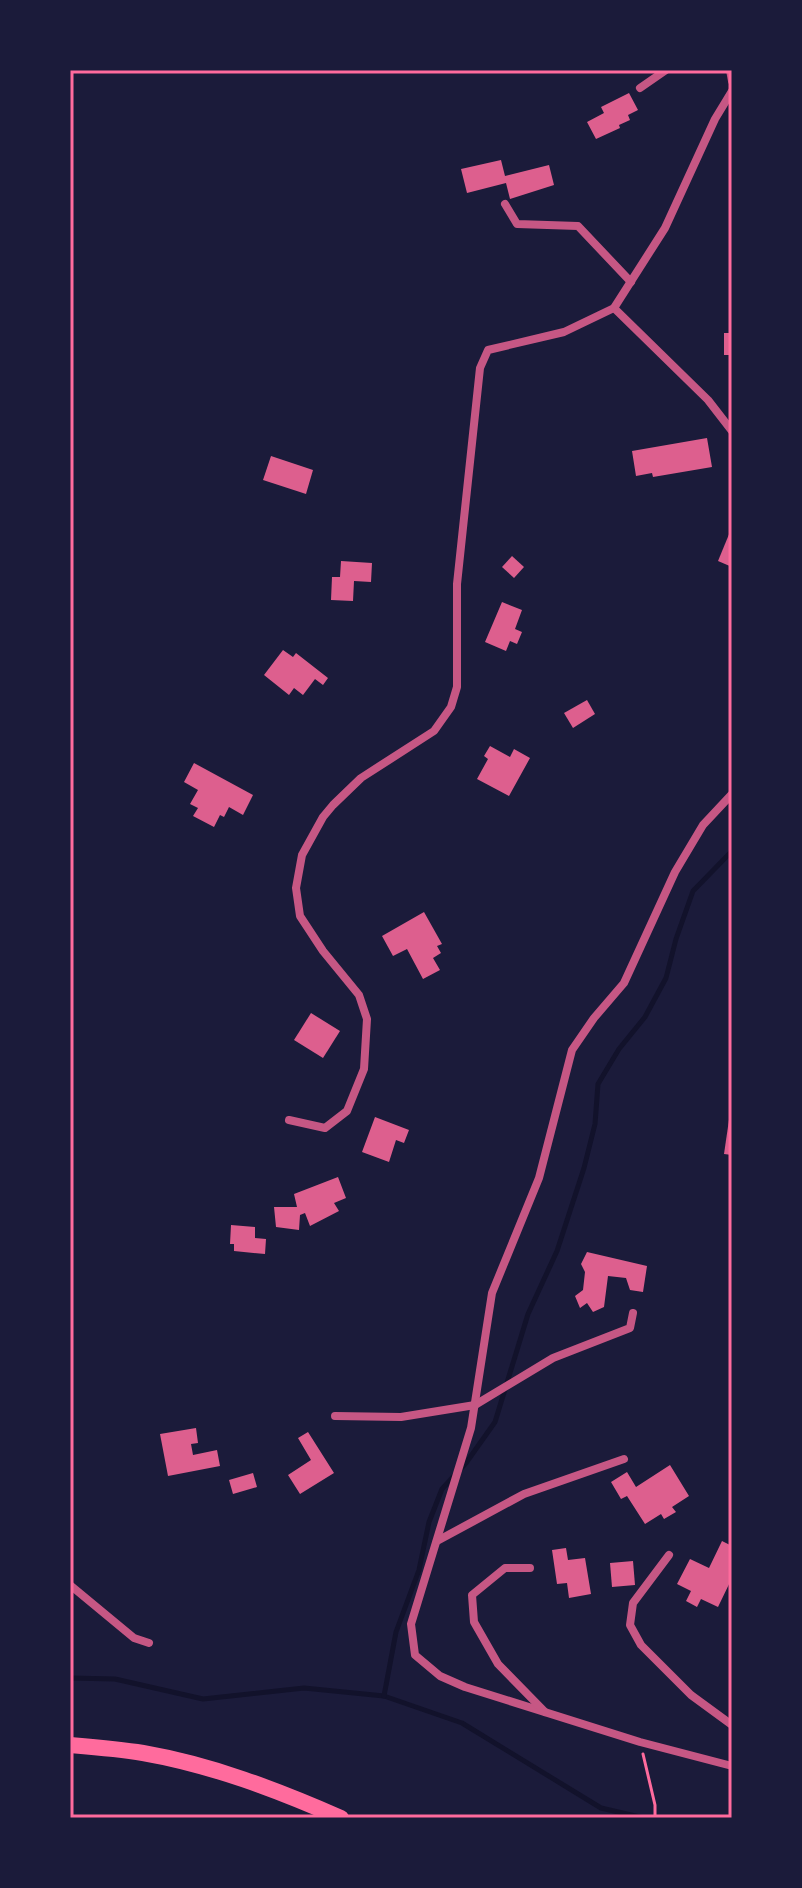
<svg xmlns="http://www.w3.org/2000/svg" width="802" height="1888" font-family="'PT Sans',sans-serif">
	<rect width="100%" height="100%" fill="#1b1b3a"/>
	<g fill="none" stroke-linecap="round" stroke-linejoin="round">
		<g stroke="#12122b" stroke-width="5">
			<path d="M70 1678 115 1679 203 1699 304 1688 384 1696 462 1723 601 1808 644 1818"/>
			<path d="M384 1696 396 1632 419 1570 429 1522 442 1489 466 1463 495 1422 528 1314 557 1251 584 1168 595 1124 598 1084 619 1049 645 1017 666 978 676 939 693 891 732 851"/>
		</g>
	</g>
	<g fill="#dd5f8e">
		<path d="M629 93 638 110 628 115 630 120 619 125 620 128 596 139 587 122 604 113 601 107Z"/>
		<path d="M501 160 505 176 549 165 554 185 510 199 506 183 467 193 461 169Z"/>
		<rect x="724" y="333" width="8" height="22"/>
		<path d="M707 438 712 467 653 477 652 473 636 476 632 451Z"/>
		<path d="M271 456 313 470 306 494 263 480Z"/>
		<path d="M732 527V567L718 561Z"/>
		<path d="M512 556 524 567 514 578 502 567Z"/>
		<path d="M341 561 372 563 371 582 354 581 353 601 331 600 332 577H340Z"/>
		<path d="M502 602 522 610 515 629 522 632 517 644 510 641 506 651 485 642Z"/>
		<path d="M283 650 293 657 296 653 328 678 323 685 315 679 303 695 294 688 289 695 264 675Z"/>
		<path d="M587 700 595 714 573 728 564 713Z"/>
		<path d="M490 746 510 757 514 749 530 758 509 796 477 779 488 759 484 756Z"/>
		<path d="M194 763 253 795 243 815 229 807 224 817 220 815 214 827 193 816 198 808 190 804 198 790 184 782Z"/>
		<path d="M424 912 442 944 437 946 441 953 433 958 440 970 423 979 407 949 393 956 382 936Z"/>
		<path d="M311 1013 340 1031 323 1058 294 1040Z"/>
		<path d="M730 1113H732V1155L724 1154Z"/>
		<path d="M375 1117 409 1130 404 1143 396 1140 389 1162 362 1152Z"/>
		<path d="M338 1177 346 1198 334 1203 339 1211 310 1226 305 1213 300 1215 299 1230 276 1227 274 1207H297L294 1194Z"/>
		<path d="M231 1225 255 1227V1238L266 1239 265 1254 234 1251V1244H230Z"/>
		<path d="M587 1252 647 1266 643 1292 630 1290 626 1278 608 1276 604 1307 593 1312 587 1303 580 1308 575 1296 583 1290 585 1272 581 1264Z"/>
		<path d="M196 1428 198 1443 191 1444 193 1455 217 1450 220 1466 168 1476 160 1434Z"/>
		<path d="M308 1432 334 1473 300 1494 288 1475 311 1460 298 1438Z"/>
		<path d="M670 1465 689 1496 672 1507 676 1512 664 1519 661 1514 645 1524 627 1496 621 1499 611 1482 627 1472 636 1487Z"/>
		<path d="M253 1473 257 1487 233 1494 229 1480Z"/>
		<path d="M722 1541 732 1546V1578L718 1607 701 1599 697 1607 686 1601 691 1591 677 1584 690 1559 709 1568Z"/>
		<path d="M566 1548 568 1560 585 1558 591 1594 569 1598 567 1583 557 1584 552 1550Z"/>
		<path d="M633 1561 635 1585 612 1587 610 1563Z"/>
	</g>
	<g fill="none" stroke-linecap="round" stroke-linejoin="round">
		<path stroke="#ff6b9d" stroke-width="3" d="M643 1754 655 1805V1818"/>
		<g stroke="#c65784" stroke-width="8">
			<path d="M730 70 732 81"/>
			<path d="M640 88 666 70"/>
			<path d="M505 204 517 224 578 226 631 282"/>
			<path d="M614 308 708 400 732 431"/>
			<path d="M732 794 703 825 675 872 624 983 594 1018 572 1050 539 1178 492 1293 471 1428 411 1624 415 1655 440 1676 465 1687 640 1742 732 1766"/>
			<path d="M289 1120 325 1128 347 1111 364 1069 367 1019 359 995 323 951 300 916 296 888 302 855 323 817 333 805 361 778 434 731 451 707 457 687V584L480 368 488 350 564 332 614 308 665 228 715 119 732 91"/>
			<path d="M335 1416 401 1417 475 1405 553 1358 630 1328 633 1313"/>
			<path d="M437 1541 524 1494 624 1459"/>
			<path d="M669 1555 633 1603 630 1625 641 1645 691 1695 732 1725"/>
			<path d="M530 1568H505L472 1595 474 1622 498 1664 545 1712"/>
			<path d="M70 1585 134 1638 149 1643"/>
		</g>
		<path stroke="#ff6b9d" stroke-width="16" d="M70 1745C94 1747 119 1749 143 1753 212 1765 277 1790 341 1818"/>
	</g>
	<rect width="802" height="1888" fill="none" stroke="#1b1b3a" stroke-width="144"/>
	<rect x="72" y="72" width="658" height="1744" fill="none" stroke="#ff6b9d" stroke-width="3"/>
</svg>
